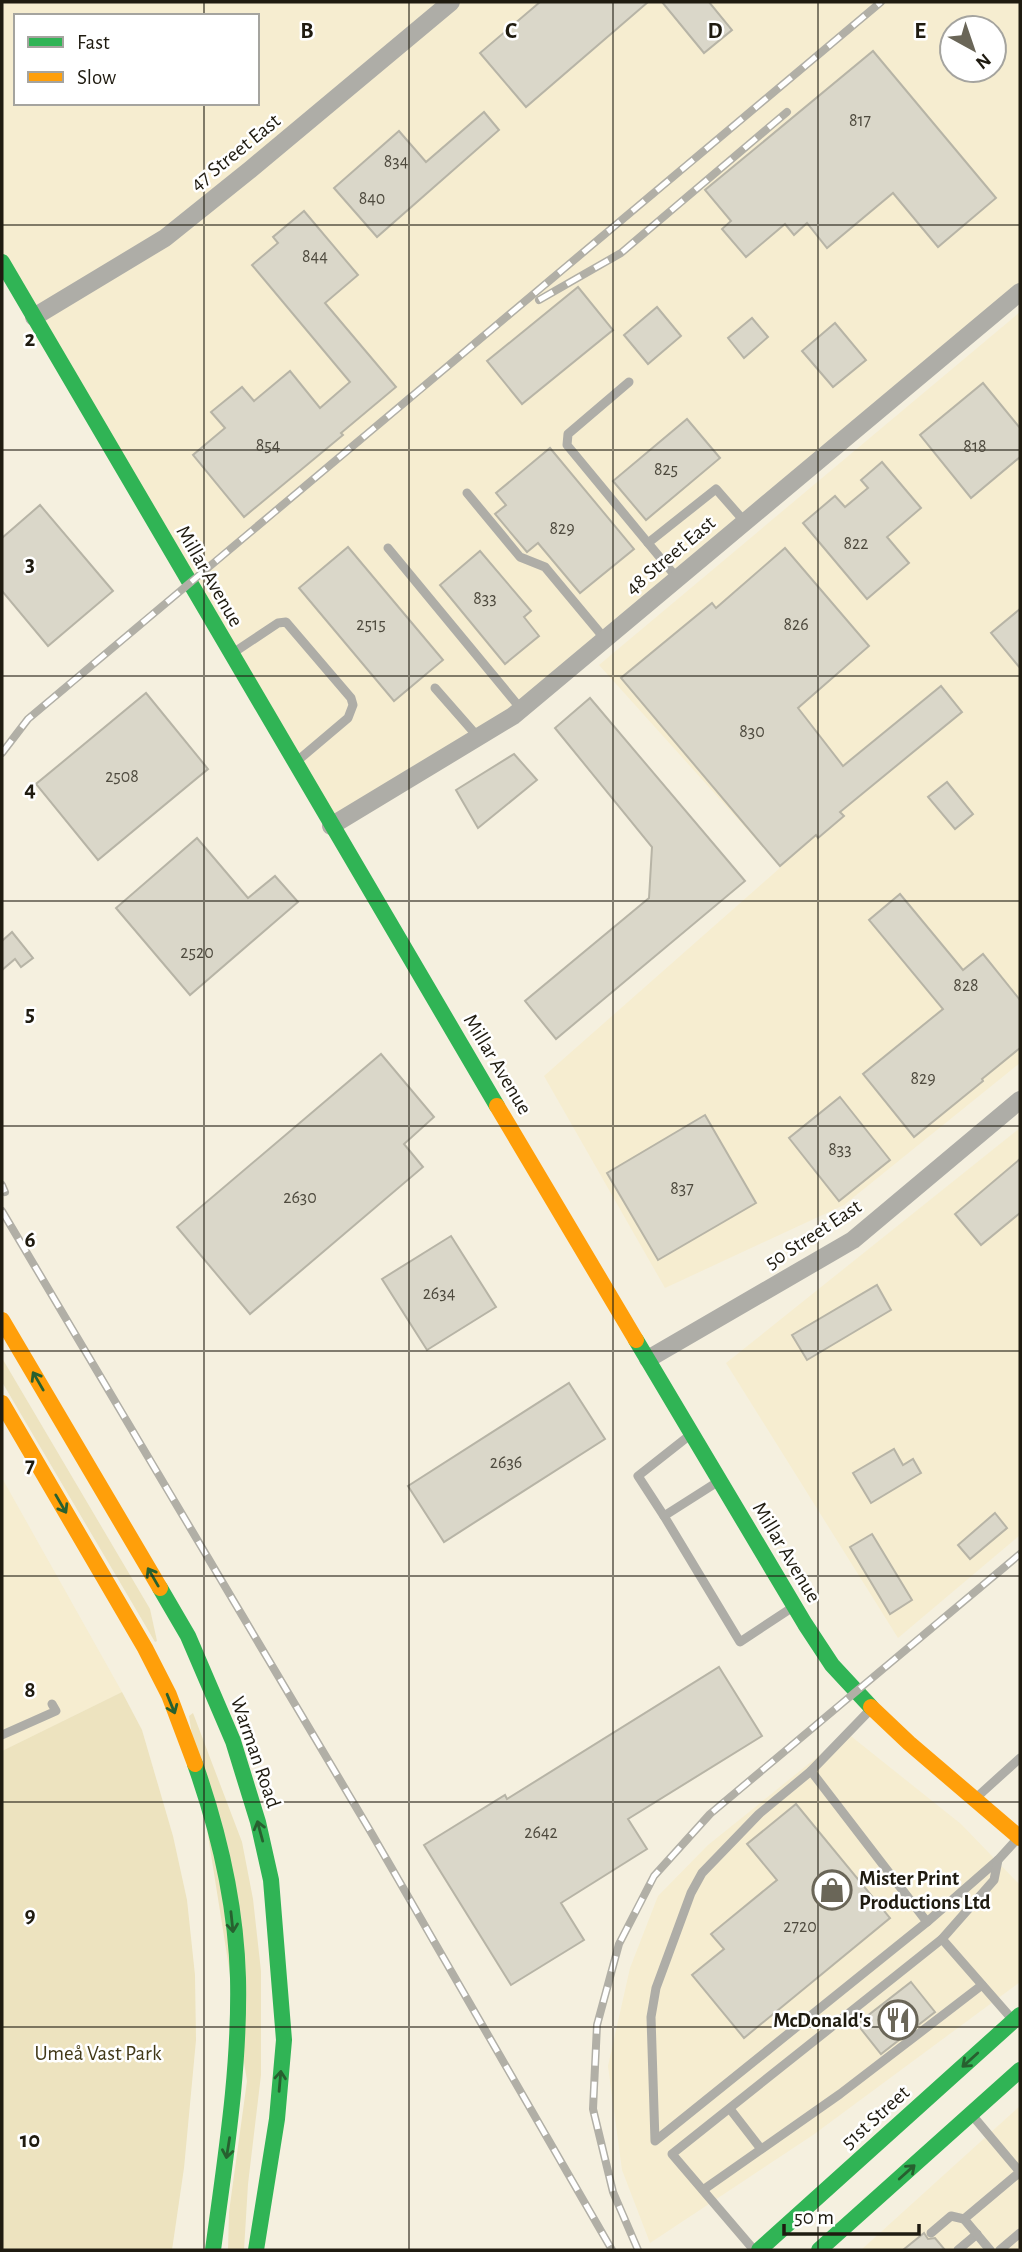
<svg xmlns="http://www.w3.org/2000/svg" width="1022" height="2252" font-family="'Alegreya Sans',sans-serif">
	<rect width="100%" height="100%" fill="#f5f0df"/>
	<g fill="#f6edd0" fill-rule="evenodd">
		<path d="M2 2H1020V292L513 716 331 826 2 262ZM16 16H257V103H16ZM952 28H994V70H952Z"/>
		<path d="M1020 312V1063L844 1205 665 1288 544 1076 781 867 599 665Z"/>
		<path d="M1020 1128V1535L898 1638 726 1363Z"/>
		<path d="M2 1478 122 1692 2 1751Z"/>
		<path d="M847 1733 961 1824 1020 1885V1982L813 2135 650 2243 622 2170 608 2066 630 1968 658 1896 708 1845Z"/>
		<path d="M1020 2106V2250H861Z"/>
	</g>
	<g fill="#ede3bf">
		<path d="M2 1358 140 1592 150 1609 157 1641 155 1642 141 1618 2 1382Z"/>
		<path d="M122 1692 142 1730 173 1836 187 1900 195 1975 196 2040 184 2168 172 2250H2V1751Z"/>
		<path d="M193 1713 242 1842 253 1899 261 1971V2075L248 2184 244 2250H228L229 2212 247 2081 189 1716Z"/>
	</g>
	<g fill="#dad7c9" stroke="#b7b4a6" stroke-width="2">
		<path d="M540 2H648L526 107 480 53Z"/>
		<path d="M662 2H709L732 30 704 53Z"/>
		<path d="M873 51 996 198 938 247 893 193 827 248 807 223 794 235 785 224 746 257 722 229 731 221 705 190Z"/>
		<path d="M484 112 499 130 377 237 334 188 399 131 426 162Z"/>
		<path d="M304 211 358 275 325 303 396 387 341 433 343 435 244 517 193 455 225 428 211 412 242 387 254 401 290 371 320 408 350 382 252 265 278 243 273 237Z"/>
		<path d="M578 287 613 330 522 404 487 361Z"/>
		<path d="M657 307 681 336 648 364 624 335Z"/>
		<path d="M752 318 768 337 744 358 728 338Z"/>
		<path d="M835 323 866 360 833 387 802 351Z"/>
		<path d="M983 383 1020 428V457L971 498 920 435Z"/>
		<path d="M687 419 720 458 646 520 613 481Z"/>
		<path d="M550 448 634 549 580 593 538 543 527 552 495 514 506 505 496 493Z"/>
		<path d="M882 462 921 508 887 537 909 563 867 599 803 523 835 496 845 507 868 488 861 480Z"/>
		<path d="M40 505 113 591 48 646 2 591V538Z"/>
		<path d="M348 547 443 660 394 701 299 588Z"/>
		<path d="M785 548 869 646 798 708 843 766 941 686 962 712 840 812 844 816 818 838 816 835 780 866 621 678 712 603 716 608Z"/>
		<path d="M480 551 531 611 524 617 539 636 505 664 440 585Z"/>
		<path d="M1020 609V668L991 633Z"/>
		<path d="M146 693 208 769 98 860 36 784Z"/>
		<path d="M590 698 745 881 556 1039 525 1001 649 898 652 847 555 728Z"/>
		<path d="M514 754 537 780 478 828 456 790Z"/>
		<path d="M947 782 973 814 955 829 928 797Z"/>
		<path d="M197 838 248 898 275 876 298 902 190 995 116 908Z"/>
		<path d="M900 894 963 970 983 954 1020 1000V1048L982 1079 983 1081 914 1137 863 1074 943 1009 869 920Z"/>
		<path d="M12 932 33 958 21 967 15 959 2 970V941Z"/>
		<path d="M381 1054 434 1117 404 1144 423 1167 250 1314 177 1227Z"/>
		<path d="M840 1097 890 1160 839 1201 789 1138Z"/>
		<path d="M705 1115 756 1203 658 1260 607 1173Z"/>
		<path d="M1020 1159V1213L981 1245 955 1214Z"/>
		<path d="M451 1236 496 1307 427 1350 382 1279Z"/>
		<path d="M877 1285 891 1310 807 1360 792 1335Z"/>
		<path d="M569 1383 605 1439 444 1542 408 1486Z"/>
		<path d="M894 1449 903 1465 913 1459 921 1473 871 1503 853 1473Z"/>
		<path d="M995 1513 1007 1528 970 1559 958 1545Z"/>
		<path d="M872 1534 912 1600 890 1614 850 1547Z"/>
		<path d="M719 1667 762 1736 628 1819 647 1849 561 1903 584 1940 511 1985 424 1845 505 1795 507 1799Z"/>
		<path d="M796 1804 890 1918 744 2038 692 1975 724 1949 711 1934 777 1880 747 1844Z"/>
		<path d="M911 1982 935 2012 881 2054 857 2024Z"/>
		<path d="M924 2233 928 2239 935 2238 945 2250H903Z"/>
	</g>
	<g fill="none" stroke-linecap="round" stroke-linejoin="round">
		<g stroke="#aeada7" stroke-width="9">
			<path d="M629 382 568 434 567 445 648 543"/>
			<path d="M467 493 520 557 545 567 605 639"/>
			<path d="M388 548 521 709"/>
			<path d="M677 578 648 543 716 489 745 522"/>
			<path d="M233 653 278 623 286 622 351 698 353 705 348 718 296 762"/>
			<path d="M435 688 478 737"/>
			<path d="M719 1481 664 1516 740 1642 793 1607"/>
			<path d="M664 1516 638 1476 690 1435"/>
			<path d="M870 1710 811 1771 927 1922 998 1860"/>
			<path d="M2 1735 56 1711 52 1704"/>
			<path d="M811 1771 759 1814 702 1873 691 1893 656 1988 651 2017 655 2141 927 1922"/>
			<path d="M977 1797 1020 1758"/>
			<path d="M1012 2019 942 1939 994 1880 998 1860 1018 1838"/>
			<path d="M730 2109 761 2149"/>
			<path d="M972 2115 1020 2172"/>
			<path d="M703 2190 840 2094 982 1985"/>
			<path d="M931 2233 951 2216 964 2219"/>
			<path d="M754 2250 672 2154 942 1939"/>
			<path d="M958 2250 977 2234"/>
			<path d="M990 2250 964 2219 1020 2172"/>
			<path d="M1000 2250 1020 2233"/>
		</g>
		<g stroke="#aeada7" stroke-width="18">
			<path d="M34 317 165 238 251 169 451 2"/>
			<path d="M331 826 513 716 1020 292"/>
			<path d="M648 1359 853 1240 1020 1100"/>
		</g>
		<g stroke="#30b455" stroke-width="16">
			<path d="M2 262 497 1106"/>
			<path d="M636 1340 805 1624 832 1665 871 1707"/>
			<path d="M160 1588 188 1636 233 1741 258 1822 271 1880 284 2040 277 2119 256 2250"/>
			<path d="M195 1764C219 1832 236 1906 238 1978 240 2070 225 2160 213 2250"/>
			<path d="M759 2250 1020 2015"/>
			<path d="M819 2250 1020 2070"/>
		</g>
		<g stroke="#ff9f0a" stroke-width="16">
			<path d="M497 1106 636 1340"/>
			<path d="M2 1320 160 1588"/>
			<path d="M2 1403 145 1648 169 1695 195 1764"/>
			<path d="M871 1707 909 1743 1020 1838"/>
		</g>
		<g stroke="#b1afa6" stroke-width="8">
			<g id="rail">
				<path d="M539 300 621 253 787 112"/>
				<path d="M2 753 28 719 881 2"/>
				<path d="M2 1185 5 1192"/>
				<path d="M2 1211 372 1834 612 2250"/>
				<path d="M638 2250 613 2192 593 2109 597 2025 619 1944 654 1876 710 1814 1020 1554"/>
			</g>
		</g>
		<use href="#rail" stroke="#fff" stroke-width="5" stroke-dasharray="16" stroke-linecap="butt"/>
	</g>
	<defs><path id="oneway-shaft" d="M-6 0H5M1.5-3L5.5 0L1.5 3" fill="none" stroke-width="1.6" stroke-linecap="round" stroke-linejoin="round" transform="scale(1.75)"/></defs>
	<g stroke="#27602f">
		<use href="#oneway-shaft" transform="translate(38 1381) rotate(-120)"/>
		<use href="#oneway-shaft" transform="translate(61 1504) rotate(60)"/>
		<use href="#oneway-shaft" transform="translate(153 1577) rotate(-120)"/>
		<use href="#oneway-shaft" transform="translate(171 1704) rotate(68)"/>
		<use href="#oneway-shaft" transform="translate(260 1831) rotate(-105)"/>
		<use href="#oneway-shaft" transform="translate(232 1922) rotate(84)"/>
		<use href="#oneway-shaft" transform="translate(970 2060) rotate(138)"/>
		<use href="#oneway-shaft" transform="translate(280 2081) rotate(-85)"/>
		<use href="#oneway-shaft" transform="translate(228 2148) rotate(99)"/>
		<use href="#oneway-shaft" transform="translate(907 2172) rotate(-42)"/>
	</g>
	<path fill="none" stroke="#1f1b10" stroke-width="2" stroke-opacity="0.55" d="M204 2V16M409 2V2250M613 2V2250M818 2V2250M204 103V2250M2 225H1020M2 450H1020M2 676H1020M2 901H1020M2 1126H1020M2 1351H1020M2 1576H1020M2 1802H1020M2 2027H1020"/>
	<defs>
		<g id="shop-ring" transform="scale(2.0125)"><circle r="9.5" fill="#fff" stroke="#6a6658" stroke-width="1.5"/><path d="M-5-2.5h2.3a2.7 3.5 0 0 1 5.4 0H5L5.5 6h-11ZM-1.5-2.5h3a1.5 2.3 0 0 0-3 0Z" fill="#6a6658"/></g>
		<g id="restaurant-ring" transform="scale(2.0125)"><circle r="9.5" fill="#fff" stroke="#6a6658" stroke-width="1.5"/><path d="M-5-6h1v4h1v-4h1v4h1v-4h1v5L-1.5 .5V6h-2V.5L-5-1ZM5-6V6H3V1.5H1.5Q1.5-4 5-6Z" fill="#6a6658"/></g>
	</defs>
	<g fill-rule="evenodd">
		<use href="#shop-ring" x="832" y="1890"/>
		<use href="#restaurant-ring" x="898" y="2020"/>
	</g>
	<g text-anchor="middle" stroke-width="5" stroke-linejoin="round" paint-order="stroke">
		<g font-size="18" fill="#4e4a3e">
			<text x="860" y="126">817</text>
			<text x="396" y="167">834</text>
			<text x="372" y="204">840</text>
			<text x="315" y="262">844</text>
			<text x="268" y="451">854</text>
			<text x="975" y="452">818</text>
			<text x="666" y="475">825</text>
			<text x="562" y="534">829</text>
			<text x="856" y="549">822</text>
			<text x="485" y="604">833</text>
			<text x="371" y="630">2515</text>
			<text x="796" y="630">826</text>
			<text x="752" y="737">830</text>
			<text x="122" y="782">2508</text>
			<text x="197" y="958">2520</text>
			<text x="966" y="991">828</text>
			<text x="923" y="1084">829</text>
			<text x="840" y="1155">833</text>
			<text x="682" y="1194">837</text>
			<text x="300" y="1203">2630</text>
			<text x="439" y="1299">2634</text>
			<text x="506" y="1468">2636</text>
			<text x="541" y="1838">2642</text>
			<text x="800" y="1932">2720</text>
		</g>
		<g font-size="21" fill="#1f1b10" stroke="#fff">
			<text transform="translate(235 152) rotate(-39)" y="7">47 Street East</text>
			<text transform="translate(670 555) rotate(-40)" y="7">48 Street East</text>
			<text transform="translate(210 576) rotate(60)" y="7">Millar Avenue</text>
			<text transform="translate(498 1064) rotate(59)" y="7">Millar Avenue</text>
			<text transform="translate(813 1234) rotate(-33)" y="7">50 Street East</text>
			<text transform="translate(787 1552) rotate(59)" y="7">Millar Avenue</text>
			<text transform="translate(256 1752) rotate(71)" y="7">Warman Road</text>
			<text transform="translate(875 2117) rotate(-42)" y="7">51st Street</text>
		</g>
		<g font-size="21" font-weight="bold" fill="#1f1b10" stroke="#fff" text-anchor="start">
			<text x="859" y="1885">Mister Print<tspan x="859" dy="24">Productions Ltd</tspan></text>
			<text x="871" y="2027" text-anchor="end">McDonald's</text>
		</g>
		<g font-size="21" fill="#423918" stroke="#fff">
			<text x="98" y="2060">Umeå Vast Park</text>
		</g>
	</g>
	<g font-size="23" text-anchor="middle" font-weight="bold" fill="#1f1b10" stroke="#fff" stroke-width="5" stroke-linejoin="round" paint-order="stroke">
		<text x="307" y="38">B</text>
		<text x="511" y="38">C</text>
		<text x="715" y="38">D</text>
		<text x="920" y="38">E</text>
		<text x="30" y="346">2</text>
		<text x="30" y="571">3</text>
		<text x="30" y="796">4</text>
		<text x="30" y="1021">5</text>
		<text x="30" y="1247">6</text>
		<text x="30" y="1472">7</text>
		<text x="30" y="1697">8</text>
		<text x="30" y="1922">9</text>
		<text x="30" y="2147">10</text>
	</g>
	<rect width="1022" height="2252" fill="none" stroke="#1f1b10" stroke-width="7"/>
	<rect x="14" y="14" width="245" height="91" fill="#ffffff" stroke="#a5a49f" stroke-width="2"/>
	<rect x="28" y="37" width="35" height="10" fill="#30b455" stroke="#a5a49f" stroke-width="2"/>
	<text x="77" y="49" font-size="21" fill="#1f1b10">Fast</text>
	<rect x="28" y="72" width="35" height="10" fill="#ff9f0a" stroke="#a5a49f" stroke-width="2"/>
	<text x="77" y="84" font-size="21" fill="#1f1b10">Slow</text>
	<g transform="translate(973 49) rotate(140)"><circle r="33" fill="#ffffff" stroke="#a5a49f" stroke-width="2"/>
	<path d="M0-5L12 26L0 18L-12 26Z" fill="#6a6658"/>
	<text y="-10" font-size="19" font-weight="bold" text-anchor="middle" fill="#1f1b10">N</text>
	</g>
	<path d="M784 2224v10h135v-10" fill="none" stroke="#1f1b10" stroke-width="3.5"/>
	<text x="794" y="2224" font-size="21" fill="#1f1b10" stroke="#ffffff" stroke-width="5" paint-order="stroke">50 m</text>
</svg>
